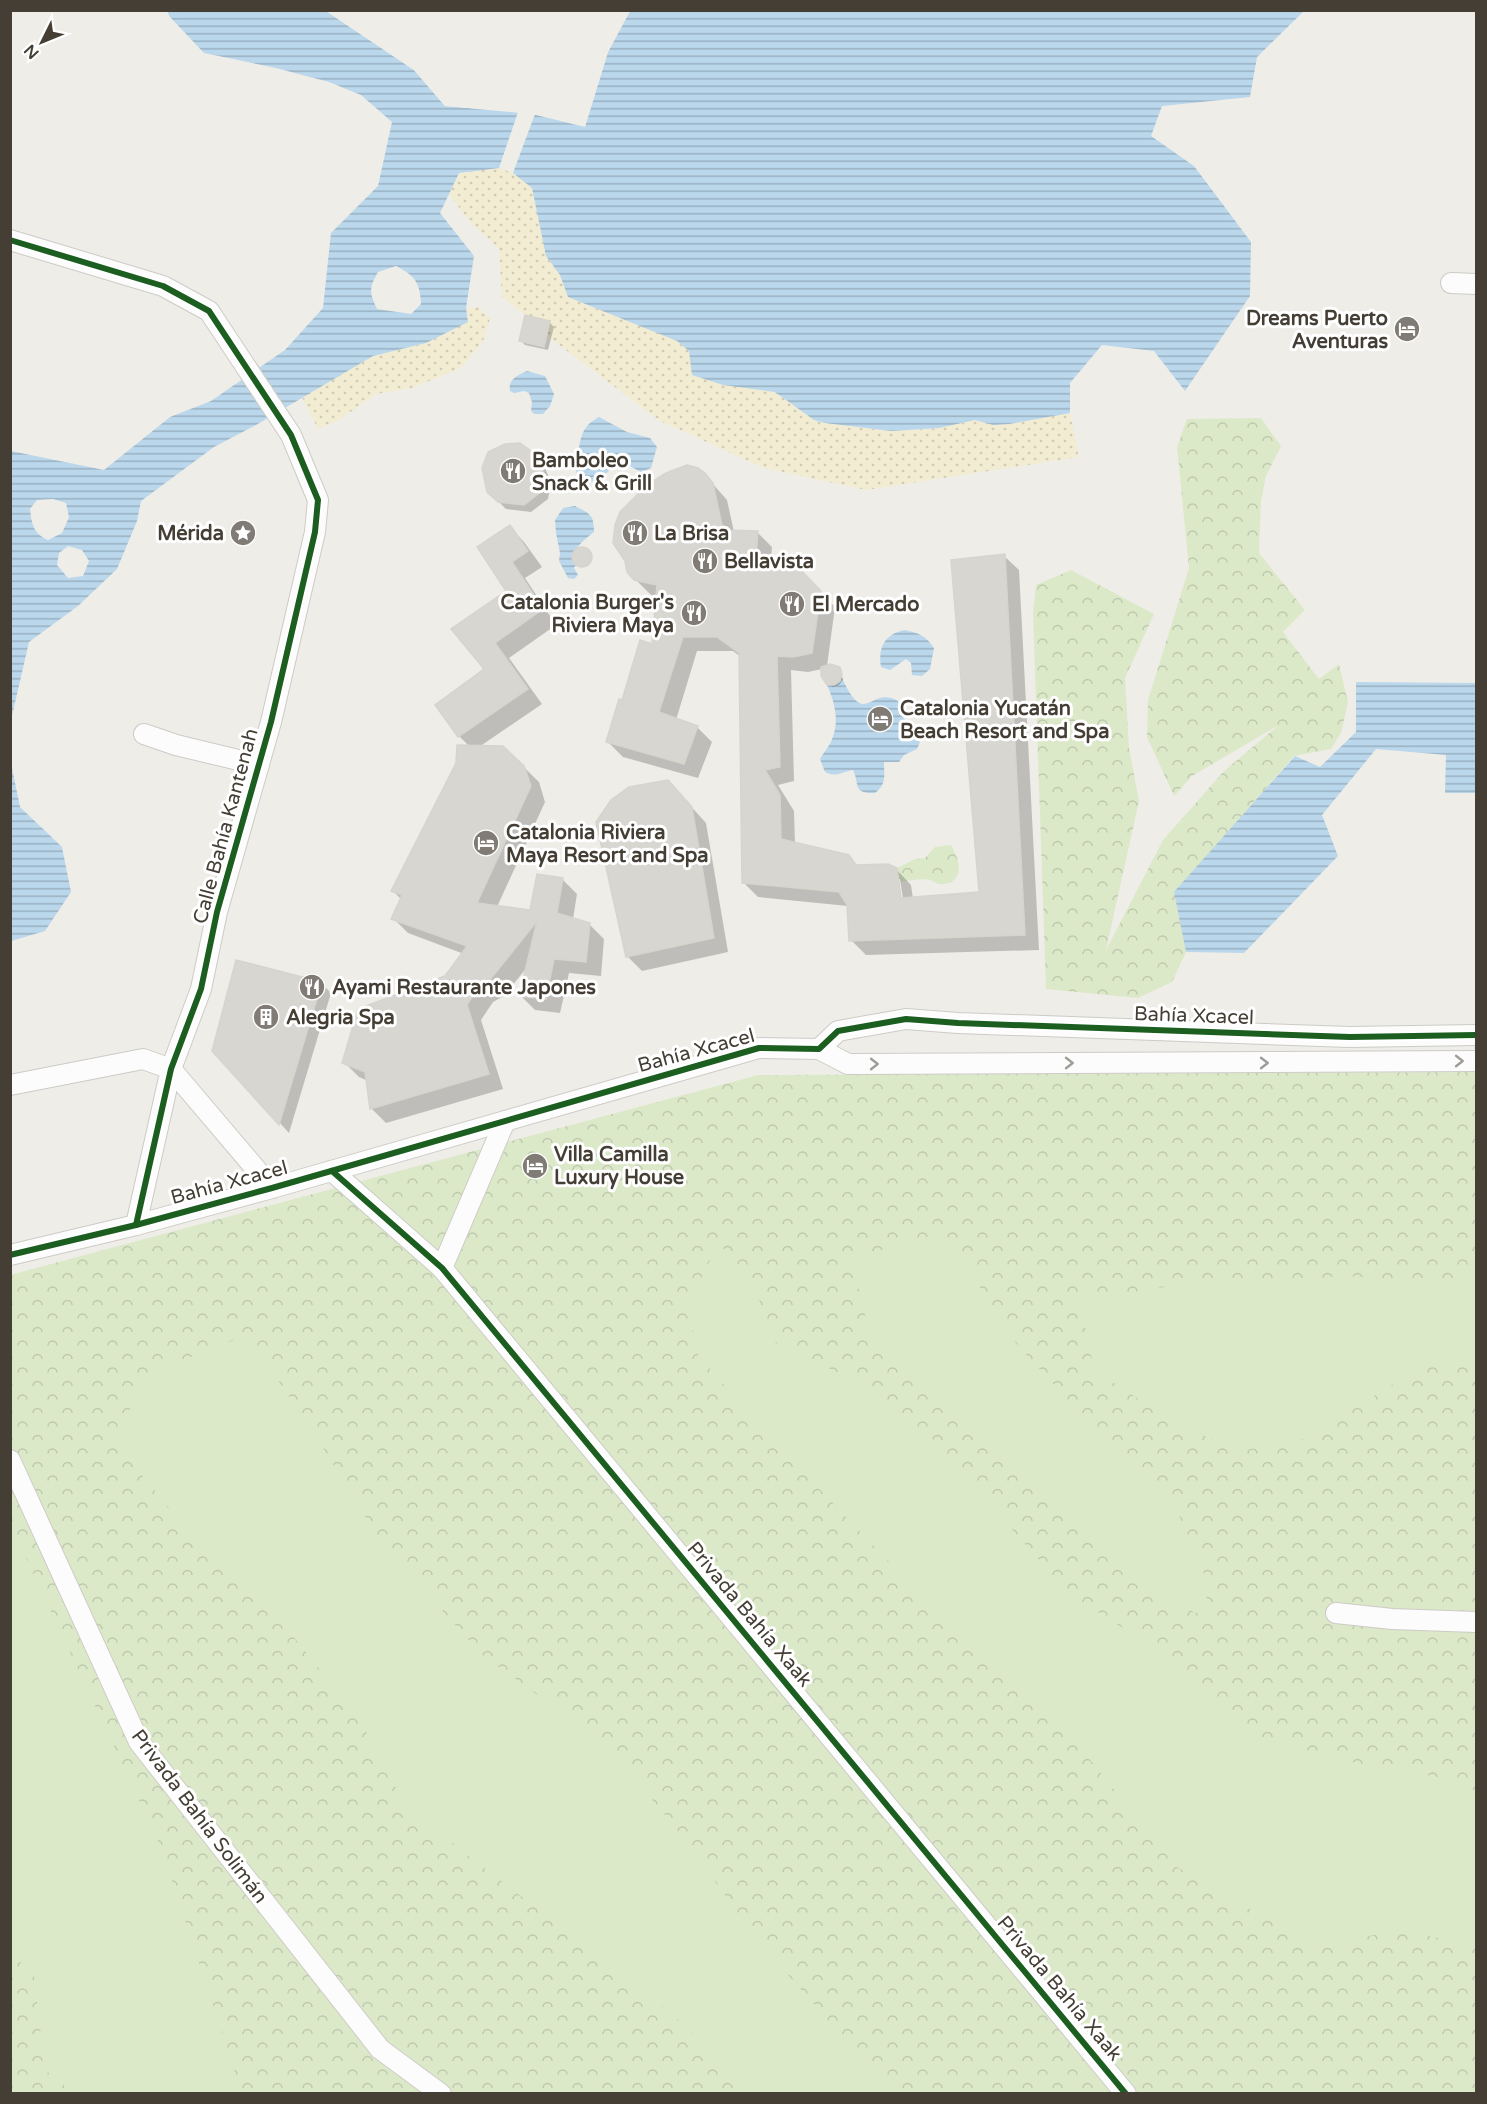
<svg xmlns="http://www.w3.org/2000/svg" width="1487" height="2104" font-family="'Varela Round',sans-serif">
	<defs>
		<pattern id="forest-crowns" width="20" height="18" patternUnits="userSpaceOnUse" patternTransform="scale(1.5)"><rect width="20" height="18" fill="#dce9c9"/><path d="M2 6a3 3 0 1 1 6 0M12 15a3 3 0 1 1 6 0" fill="none" stroke="#bec9ad"/></pattern>
		<pattern id="sand-dots" width="8" height="8" patternUnits="userSpaceOnUse" patternTransform="scale(1.5)"><rect width="8" height="8" fill="#f2ecd3"/><path d="M2 2h.1M6 6h.1" fill="none" stroke="#d1cbb6" stroke-width="1.8" stroke-linecap="round"/></pattern>
		<pattern id="water-rules" width="6" height="5" patternUnits="userSpaceOnUse" patternTransform="scale(1.5)"><rect width="6" height="5" fill="#bad7ec"/><path d="M0 2.5h6" fill="none" stroke="#99b0c0"/></pattern>
	</defs>
	<rect width="100%" height="100%" fill="#efede8"/>
	<path fill="#dce9c9" d="M758 1075 1476 1182V2000L963 2093H41L11 2046V1402Z"/>
	<g fill="url(#forest-crowns)" fill-rule="evenodd">
		<path d="M1261 418 1281 446 1266 476 1261 501 1259 553 1305 610 1283 632 1319 679 1339 664 1348 702 1341 733 1331 749 1294 756 1175 892 1186 952 1172 982 1138 998 1046 989 1033 613 1036 585 1071 570 1154 614 1125 678 1129 748 1139 801 1106 950 1163 840 1224 771 1279 725 1192 776 1174 796 1147 737 1148 700 1189 568 1177 447 1187 419Z"/>
		<path d="M951 845C959 858 966 881 944 884 937 885 936 882 930 880 921 878 909 881 900 882L897 868 915 859 925 858 935 847Z"/>
		<path d="M1476 1072V1264L1448 1282 1342 1276 1250 1284 1170 1286 1080 1301 1094 1370 1154 1409 1235 1452 1304 1439 1431 1361 1476 1363V1791L1443 1778 1340 1760 1233 1728 1177 1662 1069 1594 928 1434 841 1374 776 1343 750 1277 718 1243 688 1307 698 1355 763 1430 873 1545 959 1633 1082 1750 1177 1867 1316 1947 1403 1929 1476 1948V2093H892L759 1942 678 1831 608 1746 481 1654 381 1542 310 1427 247 1335 151 1373 112 1440 189 1531 292 1635 359 1718 406 1807 670 2012 756 2093H242L160 1845 11 1526 10 1275 758 1075ZM944 1232 1018 1346 1115 1450 1173 1502 1203 1569 1209 1618 1144 1592 1064 1516 943 1411 870 1333 851 1259Z"/>
		<path d="M10 1951 34 1976 45 2070 74 2093H11Z"/>
	</g>
	<g fill="url(#sand-dots)">
		<path d="M499 168 513 173 532 188 546 256 560 275 568 297 677 341 689 351 761 389 775 392 814 420 825 423 891 431 939 428 975 420 993 425 1009 424 1070 413 1079 457 866 490 764 468 660 421 546 335 550 321 525 315 502 297 499 249 470 222 449 194 459 173Z"/>
		<path d="M478 307 490 319 483 341 461 368 412 388 376 394 339 420 318 429 302 397 373 356 426 343 468 322 466 308Z"/>
	</g>
	<g fill="url(#water-rules)" fill-rule="evenodd">
		<path d="M167 11H326L414 70 445 106 518 112 499 168 459 173 440 213 474 256 466 308 468 322 426 343 373 356 256 425 214 447 141 501 137 521 117 569 78 606 29 642 11 720V451L104 470 170 417 211 401 285 350 323 308 331 233 378 186 392 122 361 95 329 82 276 68 204 53 170 17ZM396 266C415 276 420 282 421 304L411 314 377 309C369 292 369 288 378 272ZM53 499 66 503 69 517 62 533 48 540C33 533 32 525 30 509L37 500ZM68 546 82 550 89 561 83 576 68 578 57 565 59 553Z"/>
		<path d="M630 11H1304L1257 57 1250 97 1162 106 1151 136 1194 166 1251 242 1250 296 1185 391 1154 351 1102 345 1070 383V413L1009 424 993 425 975 420 939 428 891 431 825 423 814 420 775 392 723 385 692 375 689 351 677 341 568 297 560 275 546 256 532 188 513 173 535 114 585 126 608 52Z"/>
		<path d="M527 371 545 376 554 394 550 406 543 414H534L531 411 532 402 529 393 524 391 514 393 510 391C508 379 518 375 527 371Z"/>
		<path d="M599 417 627 432 650 438 657 447 651 468 641 472C637 470 631 466 627 465 603 460 609 491 578 478 574 467 576 464 578 454 581 436 582 426 599 417Z"/>
		<path d="M575 506C590 514 594 514 594 532 585 539 573 548 572 560L576 565 574 568 578 575 574 579 568 578 559 561 560 553 556 533 555 520 563 508Z"/>
		<path d="M905 630C919 633 926 636 934 648L930 669 922 676 912 675 911 663 906 659 890 670 881 667C878 648 884 634 905 630Z"/>
		<path d="M842 678C866 730 870 685 898 701 900 706 901 711 903 716 909 730 928 729 917 749L904 755 899 762H884C884 775 887 784 875 793 852 794 860 784 853 770 841 772 837 778 825 772L820 759C823 753 828 748 831 742 840 722 835 703 827 685H834Z"/>
		<path d="M1356 682 1476 683V793H1445L1446 755 1376 749 1322 815 1338 856 1244 953 1186 952 1174 892 1295 756 1320 767 1356 732Z"/>
		<path d="M11 763 20 807 62 847 71 892 45 931 11 941Z"/>
	</g>
	<g fill="#efede8">
		<path d="M331 10 416 67 446 103 518 109 521 113 445 106 414 70 326 11Z"/>
		<path d="M627 10 630 11 608 52 585 127 532 114 535 112 583 123 605 51Z"/>
	</g>
	<g fill="#0003" fill-rule="evenodd">
		<path d="M549 322 554 327 548 350 525 345 520 340Z"/>
		<path d="M537 457 544 465 551 483 548 499 531 512 506 509 488 491Z"/>
		<path d="M704 474 727 500 734 532H757L772 547 771 562 795 566 835 607 827 666 841 671 843 680 839 685 833 687 827 684 822 669 808 672 791 670 794 781 778 785 794 811 795 844 848 856 858 867 896 869 911 885 913 899 980 893 1004 556 1019 570 1039 950 866 955 851 940 848 906 758 897 743 882 741 657 733 651H697L676 720 697 727 712 742 698 778 623 757 608 742 623 702 654 646 658 596 651 595 628 572ZM897 879H900L904 905 901 906Z"/>
		<path d="M510 527 524 542 542 567 525 578 556 625 509 658 542 704 479 747H503L539 782 545 802 497 907 532 912 562 879 577 894 573 919 589 924 604 939 601 976 569 973 560 1013 535 1010 520 995 528 966 504 996 493 1002 481 1020 503 1089 386 1123 371 1108 368 1081 359 1077 344 1062 446 978 464 954 408 933 393 918 401 899 393 891 470 747 459 736 486 669 508 591Z"/>
		<circle cx="583" cy="558" r="9"/>
		<path d="M668 781 706 823 728 952 642 971 627 956Z"/>
		<path d="M321 983 331 993 289 1133 214 1051Z"/>
	</g>
	<g fill="#d8d6d1" stroke="#d7d4ce" stroke-width="1.5">
		<path d="M525 315 550 321 544 347 519 341Z"/>
		<path d="M520 443 538 456 544 475 542 491 524 505 498 502 487 492 482 468 488 452 505 444Z"/>
		<path d="M687 465 698 468 705 473 713 483 723 530 758 531 756 557 786 564H795L821 591 812 653 793 657 777 656 780 767 765 770 780 795 781 839 849 855 856 865 888 864 897 868 901 898 979 892 951 560 1005 554 1025 935 849 941 847 905 839 892 742 883 739 653 717 637H683L659 712 698 726 684 764 606 742 619 699 622 700 640 640 652 644 657 585 634 580 627 572 625 561 613 543 615 525 620 512 647 485 666 473Z"/>
		<path d="M510 525 528 551 512 562 543 609 495 643 528 689 458 737 435 705 484 669 451 629 506 591 477 547Z"/>
		<circle cx="582" cy="557" r="10"/>
		<path d="M830 664 840 667 842 674 840 681 834 685H827L821 676V667Z"/>
		<path d="M457 745 503 746 524 766 531 786 477 903 530 910 537 874 563 878 557 913 590 923 586 962 554 959 546 999 519 996 537 921 489 981 478 987 467 1005 489 1074 370 1109 365 1072 342 1063 358 1009 445 976 467 946 391 919 402 895 391 891 456 763Z"/>
		<path d="M668 780 692 807 714 938 626 957 596 822 611 800 629 787Z"/>
		<path d="M236 960 322 982 279 1125 212 1051Z"/>
	</g>
	<g fill="none" stroke-linecap="round" stroke-linejoin="round">
		<g stroke="#cdcbc6" stroke-width="22">
			<g id="minor">
				<path d="M10 240 163 286 209 311 291 435 318 500 315 532 271 722 217 912 201 989 171 1069 136 1225"/>
				<path d="M1451 283 1476 284"/>
				<path d="M144 734 176 745 259 765"/>
				<path d="M819 1049 838 1031 906 1019 958 1023 1350 1037 1476 1035"/>
				<path d="M10 1085 143 1059 171 1069 272 1188"/>
				<path d="M332 1171 442 1268 1126 2094"/>
				<path d="M10 1255 136 1225 272 1188 759 1048 819 1049 848 1064 1476 1061"/>
				<path d="M442 1268 505 1121"/>
				<path d="M10 1460 139 1742 380 2049 441 2094"/>
				<path d="M1336 1613 1392 1619 1476 1622"/>
			</g>
		</g>
		<use href="#minor" stroke="#fdfcfc" stroke-width="20"/>
		<g stroke="#fff" stroke-width="10">
			<g id="cycleway">
				<path d="M10 240 163 286 209 311 291 435 318 500 315 532 271 722 217 912 201 989 171 1069 136 1225"/>
				<path d="M332 1171 442 1268 1126 2094"/>
				<path d="M10 1255 136 1225 272 1188 759 1048 819 1049 838 1031 906 1019 958 1023 1350 1037 1476 1035"/>
			</g>
		</g>
		<use href="#cycleway" stroke="#1b5e20" stroke-width="6"/>
	</g>
	<defs><path id="oneway-chevron" d="M-2-3.5L2.5 0L-2 3.5" fill="none" stroke-width="1.6" stroke-linecap="round" stroke-linejoin="round" transform="scale(1.5)"/></defs>
	<g stroke="#a09d98">
		<use href="#oneway-chevron" transform="translate(1459 1061)"/>
		<use href="#oneway-chevron" transform="translate(1069 1063)"/>
		<use href="#oneway-chevron" transform="translate(1264 1063)"/>
		<use href="#oneway-chevron" transform="translate(874 1064)"/>
	</g>
	<defs>
		<g id="hotel-disc" transform="scale(1.35)"><circle r="9.5" fill="#807b74" stroke="#fff"/><path d="M-6-4.5h1.5V1H6V5H4.5V3h-9V5H-6ZM-4 0a1.8 1.8 0 1 1 3.6 0ZM.5 0V-2.5h3Q6-2.5 6 0Z" fill="#fff"/></g>
		<g id="restaurant-disc" transform="scale(1.35)"><circle r="9.5" fill="#807b74" stroke="#fff"/><path d="M-5-6h1v4h1v-4h1v4h1v-4h1v5L-1.5 .5V6h-2V.5L-5-1ZM5-6V6H3V1.5H1.5Q1.5-4 5-6Z" fill="#fff"/></g>
		<g id="sight-disc" transform="scale(1.35)"><circle r="9.5" fill="#807b74" stroke="#fff"/><path d="M0-6L1.8-2.2L6-1.7L2.9 1.2L3.7 5.4L0 3.3L-3.7 5.4L-2.9 1.2L-6-1.7L-1.8-2.2Z" fill="#fff"/></g>
		<g id="building-disc" transform="scale(1.35)"><circle r="9.5" fill="#807b74" stroke="#fff"/><path d="M-4-6H4V6H1V3H-1V6H-4ZM-2.5-4.3h1.7v1.8h-1.7ZM.8-4.3h1.7v1.8H.8ZM-2.5-1h1.7V.8h-1.7ZM.8-1h1.7V.8H.8Z" fill="#fff"/></g>
	</defs>
	<g fill-rule="evenodd">
		<use href="#hotel-disc" x="1407" y="329"/>
		<use href="#restaurant-disc" x="513" y="471"/>
		<use href="#sight-disc" x="243" y="533"/>
		<use href="#restaurant-disc" x="635" y="533"/>
		<use href="#restaurant-disc" x="705" y="561"/>
		<use href="#restaurant-disc" x="792" y="604"/>
		<use href="#restaurant-disc" x="694" y="613"/>
		<use href="#hotel-disc" x="880" y="719"/>
		<use href="#hotel-disc" x="486" y="843"/>
		<use href="#restaurant-disc" x="312" y="987"/>
		<use href="#building-disc" x="266" y="1017"/>
		<use href="#hotel-disc" x="535" y="1166"/>
	</g>
	<g text-anchor="middle" stroke-width="6" stroke-linejoin="round" paint-order="stroke">
		<g font-size="20" font-weight="bold" fill="#443e35" stroke="#fff" text-anchor="start">
			<text x="1388" y="325" text-anchor="end">Dreams Puerto<tspan x="1388" dy="23">Aventuras</tspan></text>
			<text x="532" y="467">Bamboleo<tspan x="532" dy="23">Snack &amp; Grill</tspan></text>
			<text x="224" y="540" text-anchor="end">Mérida</text>
			<text x="654" y="540">La Brisa</text>
			<text x="724" y="568">Bellavista</text>
			<text x="674" y="609" text-anchor="end">Catalonia Burger's<tspan x="674" dy="23">Riviera Maya</tspan></text>
			<text x="812" y="611">El Mercado</text>
			<text x="900" y="715">Catalonia Yucatán<tspan x="900" dy="23">Beach Resort and Spa</tspan></text>
			<text x="506" y="839">Catalonia Riviera<tspan x="506" dy="23">Maya Resort and Spa</tspan></text>
			<text x="332" y="994">Ayami Restaurante Japones</text>
			<text x="286" y="1024">Alegria Spa</text>
			<text x="554" y="1161">Villa Camilla<tspan x="554" dy="23">Luxury House</tspan></text>
		</g>
		<g font-size="20" fill="#443e35" stroke="#fff">
			<text transform="translate(225 826) rotate(-75)" y="7">Calle Bahía Kantenah</text>
			<text transform="translate(1194 1015) rotate(2)" y="7">Bahía Xcacel</text>
			<text transform="translate(696 1050) rotate(-15)" y="7">Bahía Xcacel</text>
			<text transform="translate(229 1182) rotate(-15)" y="7">Bahía Xcacel</text>
			<text transform="translate(750 1614) rotate(50)" y="7">Privada Bahía Xaak</text>
			<text transform="translate(200 1816) rotate(53)" y="7">Privada Bahía Solimán</text>
			<text transform="translate(1060 1988) rotate(50)" y="7">Privada Bahía Xaak</text>
		</g>
	</g>
	<rect width="1487" height="2104" fill="none" stroke="#443e35" stroke-width="24"/>
	<g transform="translate(42 42) rotate(227)" stroke="#ffffff" stroke-width="4.5" paint-order="stroke">
	<path d="M0-4.5L10 22L0 15L-10 22Z" fill="#443e35"/>
	<text y="-9" font-size="16" font-weight="bold" text-anchor="middle" fill="#443e35">N</text>
	</g>
</svg>
